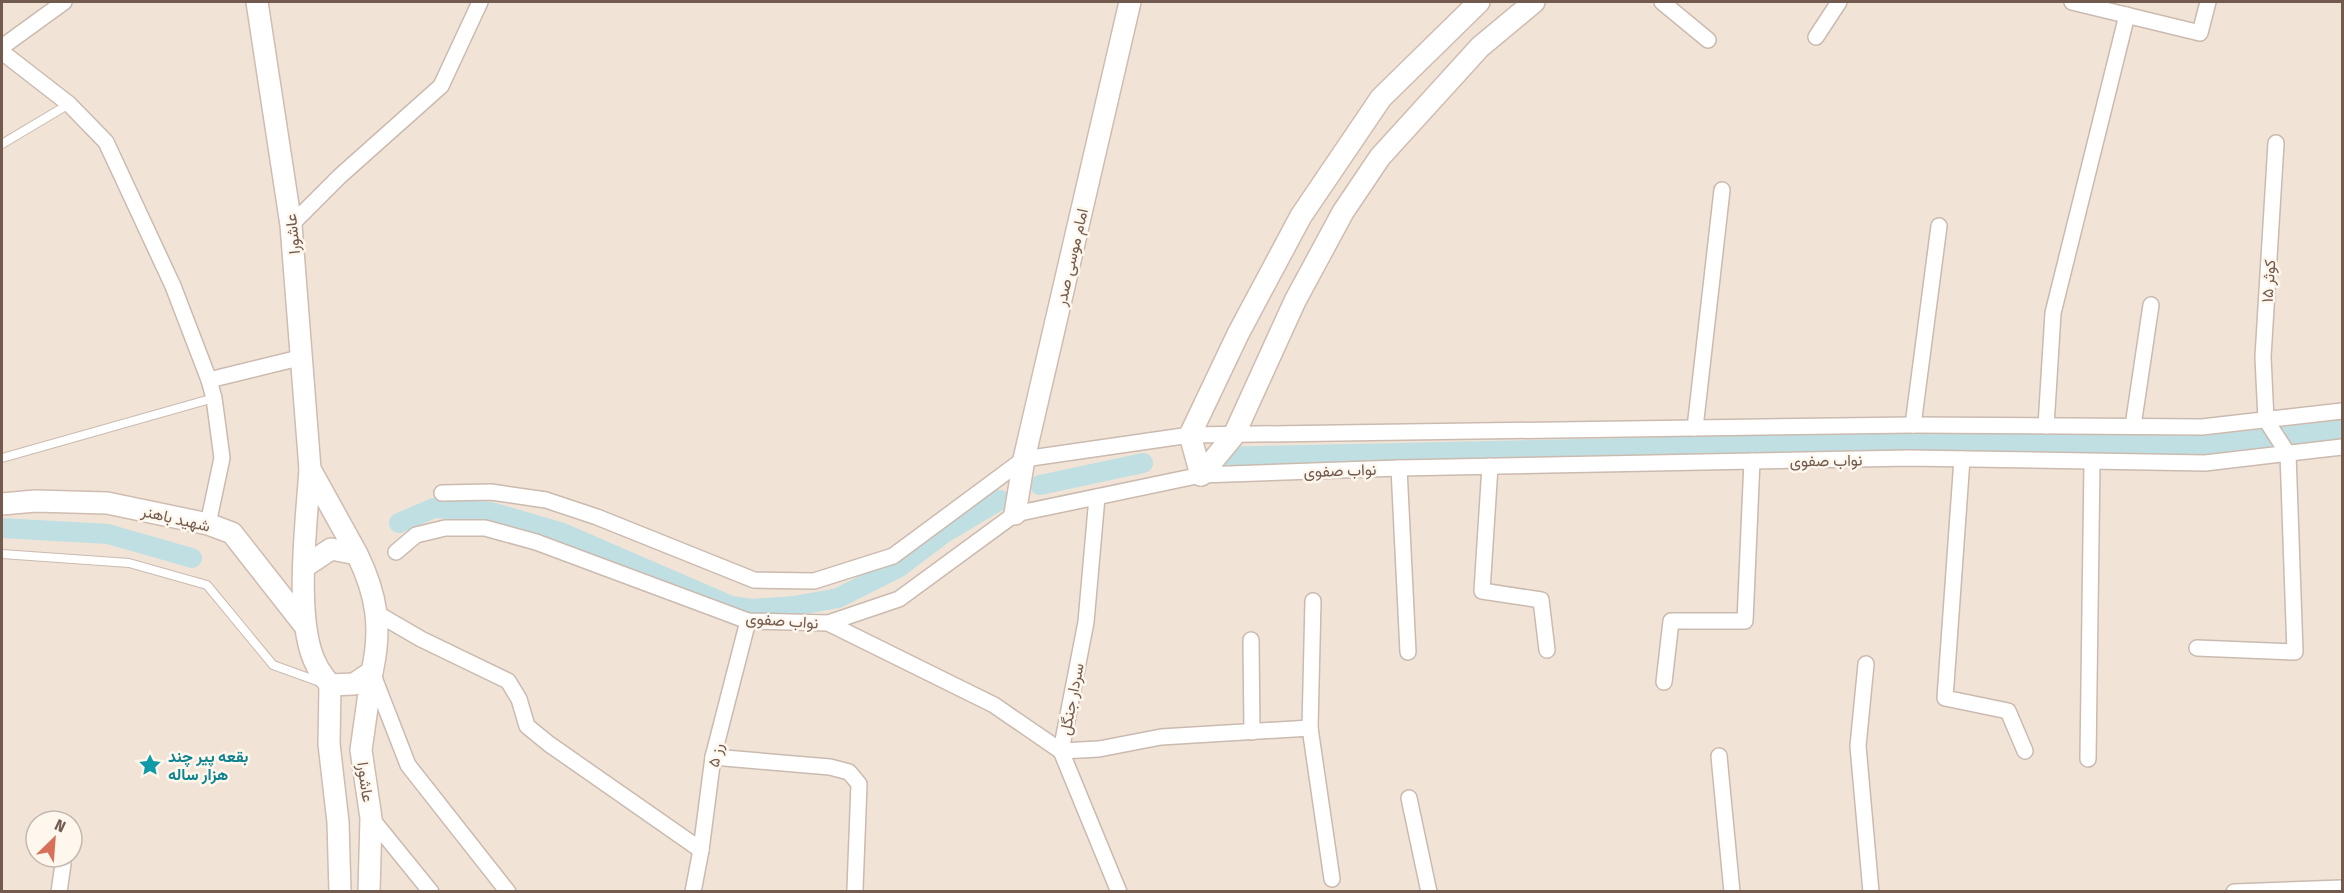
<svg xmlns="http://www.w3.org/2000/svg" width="2344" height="893" font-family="'Fira Sans Condensed',Vazirmatn,sans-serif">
	<rect width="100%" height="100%" fill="#faf3e8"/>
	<path fill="#f1e4d7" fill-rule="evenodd" d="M2 2H2342V891L2 892ZM36 821H72V857H36Z"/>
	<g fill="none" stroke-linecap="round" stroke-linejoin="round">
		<g stroke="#bfdfe2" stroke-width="20">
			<path d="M1211 457 1912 442 2204 446 2342 430"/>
			<path d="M1040 485 1143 463"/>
			<path d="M399 523 434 508 491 512 560 532 731 606 752 609 794 606 838 598 898 568 943 534 1000 500"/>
			<path d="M2 528 108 534 192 558"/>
		</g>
		<g stroke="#cbbaaf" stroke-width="10">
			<g id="lane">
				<path d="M2 144 69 104"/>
				<path d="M2 458 214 398"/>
				<path d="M2 554 129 563 207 585 273 665 320 682"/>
			</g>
		</g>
		<g stroke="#cbbaaf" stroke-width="18">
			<g id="street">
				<path d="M1662 2 1708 40"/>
				<path d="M2072 2 2200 33 2208 2"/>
				<path d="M1816 37 1839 2"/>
				<path d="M2 47 64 2"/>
				<path d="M2 52 69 104 106 142 173 286 209 380 214 398 222 458 208 524"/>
				<path d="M291 225 340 176 441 86 480 2"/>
				<path d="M209 380 303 357"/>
				<path d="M1913 425 1939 226"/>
				<path d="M2046 426 2053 313 2127 15"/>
				<path d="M2133 426 2151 305"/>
				<path d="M1695 428 1722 190"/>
				<path d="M1962 459 1945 698 2008 711 2025 751"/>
				<path d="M1490 466 1482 591 1541 600 1547 650"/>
				<path d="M1399 468 1408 652"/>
				<path d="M442 493 491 492 546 500 597 517 754 580 814 581 893 556 1024 459 1190 435 1913 425 2202 427 2342 411"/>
				<path d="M1097 497 1086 622 1061 751 1119 892"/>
				<path d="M396 552 416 535 445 528H485L536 542 748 621 828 623 899 599 1015 514 1201 475 1399 468 1909 458 2205 463 2342 447"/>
				<path d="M378 614 421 639 508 681 519 699 527 726 549 744 701 850"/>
				<path d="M828 623 994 705 1061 751 1099 749 1161 737 1310 728 1332 879"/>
				<path d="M1251 640 1252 732"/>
				<path d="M2197 648 2295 652 2288 454 2266 420 2263 357 2276 143"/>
				<path d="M1866 664 1858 746 1871 892"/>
				<path d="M373 675 408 765 508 892"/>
				<path d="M1664 682 1671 621H1745L1752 461"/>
				<path d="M1310 728 1313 601"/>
				<path d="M1719 756 1732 892"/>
				<path d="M713 757 830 767 849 772 859 784 855 889"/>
				<path d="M2088 759 2092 462"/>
				<path d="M1409 798 1429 892"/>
				<path d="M371 818 431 892"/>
				<path d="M59 892 63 864"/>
				<path d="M693 892 701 850 713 757 748 621"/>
				<path d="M2234 892 2342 888"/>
			</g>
		</g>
		<g stroke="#d0bcb0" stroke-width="24">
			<g id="secondary">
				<path d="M257 2 291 225 310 469"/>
				<path d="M1201 475 1234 435 1295 301 1343 212 1380 157 1480 47 1534 2"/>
				<path d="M1201 475 1190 435 1238 334 1301 216 1381 98 1479 2"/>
				<path d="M2 504 35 501 107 503 208 524 232 533 305 626"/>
				<path d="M1015 514 1024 459 1130 2"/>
				<path d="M304 567 331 549 357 554C377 595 382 628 372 672L354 684 330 685C326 679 320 673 317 666 293 623 307 519 310 469L357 554"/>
				<path d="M330 685 329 744 338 822 340 892"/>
				<path d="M369 892 371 818 361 750 372 672"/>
			</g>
		</g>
		<use href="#lane" stroke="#fff" stroke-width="8"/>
		<use href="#street" stroke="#fff" stroke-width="15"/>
		<use href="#secondary" stroke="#fff" stroke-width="21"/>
	</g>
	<defs>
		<g id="sight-bare" transform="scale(1.8)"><path d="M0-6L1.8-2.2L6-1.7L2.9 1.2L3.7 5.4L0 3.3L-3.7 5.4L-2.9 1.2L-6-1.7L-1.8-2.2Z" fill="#0f9aa8" stroke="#fdf7ee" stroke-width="2.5" paint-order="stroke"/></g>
	</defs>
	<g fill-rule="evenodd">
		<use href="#sight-bare" x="150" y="765"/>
	</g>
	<g text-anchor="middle" stroke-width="5" stroke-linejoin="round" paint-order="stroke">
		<g font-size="16" fill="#725a4f" stroke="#fdf7ee">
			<text transform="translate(292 234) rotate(-96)" y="6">عاشورا</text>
			<text transform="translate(1071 257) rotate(-77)" y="6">امام موسی صدر</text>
			<text transform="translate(2268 281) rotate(-86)" y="6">کوثر ۱۵</text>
			<text transform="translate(1826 460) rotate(-1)" y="6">نواب صفوی</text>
			<text transform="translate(1340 470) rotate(-2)" y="6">نواب صفوی</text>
			<text transform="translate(176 518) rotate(13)" y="6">شهید باهنر</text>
			<text transform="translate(782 620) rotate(4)" y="6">نواب صفوی</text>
			<text transform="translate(1071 699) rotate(-79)" y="6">سردار جنگل</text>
			<text transform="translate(715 755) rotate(-79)" y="6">رز ۵</text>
			<text transform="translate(366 782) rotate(82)" y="6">عاشورا</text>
		</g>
		<g font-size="16" font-weight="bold" fill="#0d838f" stroke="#fdf7ee" text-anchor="start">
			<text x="168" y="762">بقعه پیر چند<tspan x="168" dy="18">هزار ساله</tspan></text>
		</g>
	</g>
	<rect width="2344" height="893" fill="none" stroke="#725a4f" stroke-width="6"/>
	<g transform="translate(54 839) rotate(25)"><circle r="28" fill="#fdf7ee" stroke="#c5b8ae" stroke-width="1.5"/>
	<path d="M0-4.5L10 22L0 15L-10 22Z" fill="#d8715a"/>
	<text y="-9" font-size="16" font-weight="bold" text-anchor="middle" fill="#725a4f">N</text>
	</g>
</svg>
